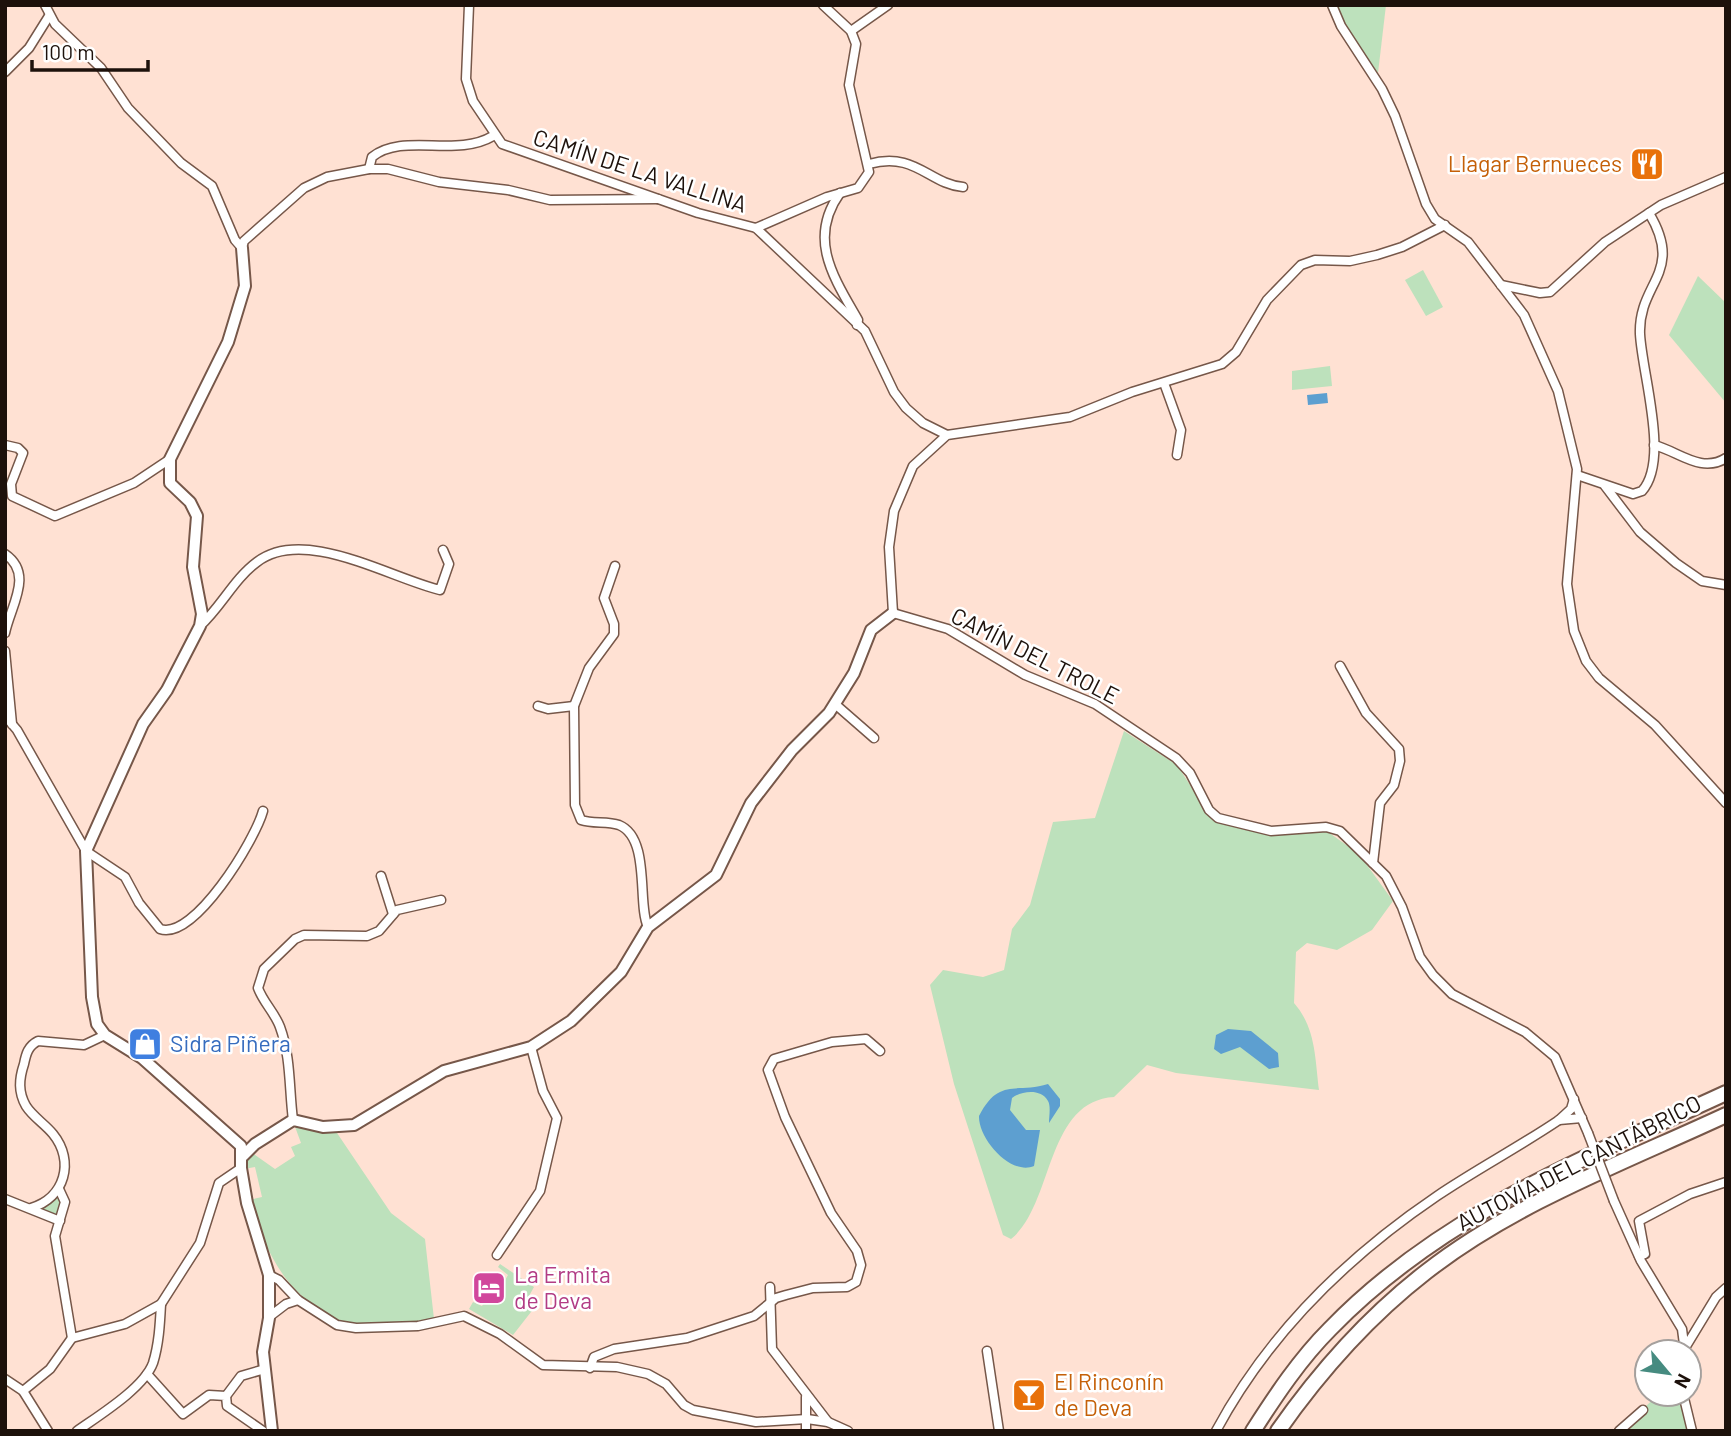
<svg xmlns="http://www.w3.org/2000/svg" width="1731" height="1436" font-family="Barlow,sans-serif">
	<rect width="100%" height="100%" fill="#ffe1d3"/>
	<g fill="#bde1bc">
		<path d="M1334 5H1386L1378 73 1348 31Z"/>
		<path d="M1423 270 1443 307 1426 316 1405 280Z"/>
		<path d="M1698 276 1726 303V403L1669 335Z"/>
		<path d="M1330 366 1332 386 1292 390V371Z"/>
		<path d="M1124 731 1177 765 1213 820 1263 830 1328 832 1359 854 1393 901 1372 930 1337 950 1307 943 1296 952 1294 1003C1316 1028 1315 1059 1319 1090L1176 1073 1147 1065 1114 1097C1045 1101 1054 1205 1011 1239L1003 1235 954 1084 930 985 943 970 983 977 1004 970 1012 929 1030 905 1053 822 1095 818Z"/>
		<path d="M294 1124 337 1133 391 1213 425 1239 434 1319C406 1322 370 1330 342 1323 334 1321 326 1314 319 1310 278 1281 265 1246 249 1200L262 1197 255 1167 244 1169 251 1152 275 1169 295 1156 291 1147 301 1143Z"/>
		<path d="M59 1193 62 1203 58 1218 41 1210Z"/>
		<path d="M500 1264 534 1287 529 1296 538 1303 513 1335 469 1309 473 1302 482 1306 486 1300 492 1303 508 1275 498 1267Z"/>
		<path d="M1659 1394H1683L1692 1431H1619Z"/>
	</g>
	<g fill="#5d9fd0">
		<path d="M1327 393 1328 403 1308 405 1307 395Z"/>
		<path d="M1228 1029 1251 1031 1278 1053 1279 1067 1269 1069 1240 1047 1221 1054 1214 1049 1216 1035Z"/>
		<path d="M1048 1084 1060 1099V1106L1049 1123C1049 1117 1051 1106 1048 1101 1041 1088 1021 1091 1012 1098L1010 1110 1026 1130H1040L1034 1166C1010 1176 978 1138 979 1116 999 1077 1016 1094 1048 1084Z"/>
	</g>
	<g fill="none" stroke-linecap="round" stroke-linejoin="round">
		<g stroke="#765749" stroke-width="11">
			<g id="street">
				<path d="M45 5 55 24 101 68 128 108 181 163 212 186 235 240 242 248 244 241 304 188 327 177 369 169H388L439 182 508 190 550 200 658 199"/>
				<path d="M469 5 466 79 473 101 502 144 698 213 756 228 865 331 894 392 906 408 923 423 947 435"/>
				<path d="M1332 5 1341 26 1382 89 1395 116 1426 204 1435 219 1468 242 1524 315 1558 391 1577 469 1567 584 1574 631 1586 661 1599 678 1655 725 1726 803"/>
				<path d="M851 31 888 5"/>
				<path d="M5 72 29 48 49 16"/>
				<path d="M869 164C915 151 929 184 963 187"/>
				<path d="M369 169 372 157C403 132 456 158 493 136"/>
				<path d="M840 193C807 239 834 278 858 320L857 325"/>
				<path d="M1445 225 1402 247 1377 255 1350 261 1315 260 1301 265 1267 300 1236 352 1222 364 1132 392 1070 417 947 435 913 466 894 511 889 547 893 613 948 629 1025 675 1095 704 1176 758 1190 773 1209 810 1218 818 1271 831 1326 827 1340 831 1386 876 1402 907 1420 957 1433 975 1452 994 1525 1032 1555 1057 1588 1133"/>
				<path d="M756 228 827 197 858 188 869 172 849 85 856 44 851 31 823 5"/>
				<path d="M1501 285 1540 293 1550 292 1605 242 1661 205 1726 177"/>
				<path d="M1164 383 1181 430 1177 455"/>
				<path d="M5 445 18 448 23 453 11 484 12 496 55 516 134 483 170 459"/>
				<path d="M1654 445C1678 451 1701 474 1726 458"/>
				<path d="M1577 475 1633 494 1642 491C1670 460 1642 374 1640 334 1638 282 1685 273 1649 213"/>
				<path d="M1605 486 1640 532 1676 563 1702 581 1726 585"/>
				<path d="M5 554C34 574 11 605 5 633"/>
				<path d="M615 566 604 598 614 624V634L589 668 574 706 575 805 581 820C593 824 607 821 619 825 651 838 637 905 648 927"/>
				<path d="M200 626C221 607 234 579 257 562 304 526 390 578 440 590L449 564 443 550"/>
				<path d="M5 651 12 724"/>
				<path d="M1340 666 1366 713 1399 749 1400 761 1394 785 1380 803 1373 863"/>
				<path d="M835 704 874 738"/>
				<path d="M538 706 548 709 574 706"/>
				<path d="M5 716 17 730 86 851 125 877 139 903 160 929C194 941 255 840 263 811"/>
				<path d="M381 876 393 914"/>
				<path d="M293 1120C289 1089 291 1057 280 1027 275 1013 263 1002 258 988L264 969 295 939 304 935 367 936 379 931 397 910 441 900"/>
				<path d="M1559 1120 1582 1118"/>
				<path d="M59 1189 65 1202 55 1236 72 1338"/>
				<path d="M5 1199 60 1221"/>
				<path d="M1614 1201 1641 1261 1682 1329 1685 1352"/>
				<path d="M31 1208C65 1198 75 1161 53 1134 45 1124 33 1117 26 1106 18 1092 19 1079 24 1064 26 1054 28 1046 38 1041L84 1045 105 1035"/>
				<path d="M497 1255 540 1191 557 1118 543 1091 531 1047"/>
				<path d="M1639 1256 1645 1254 1639 1221 1690 1194 1726 1182"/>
				<path d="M269 1275 279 1280 298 1300 337 1325 356 1328 418 1326 464 1316 500 1334 543 1365 617 1367 648 1374 666 1384 684 1405 693 1410 756 1422 807 1419 828 1422 848 1431"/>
				<path d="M770 1287 772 1349 828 1422"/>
				<path d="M269 1317 286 1304 298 1300"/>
				<path d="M1685 1348 1716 1297 1726 1288"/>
				<path d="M987 1351 999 1431"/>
				<path d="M590 1368 594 1357 614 1349 687 1338 754 1316 776 1298 786 1295 813 1288 847 1287 856 1282 861 1265 857 1251 831 1213 785 1117 768 1070 774 1059 832 1042 866 1039 880 1051"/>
				<path d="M147 1374 183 1414 209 1395 226 1396 227 1406 263 1431"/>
				<path d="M5 1379 23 1391 48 1431"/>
				<path d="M23 1391 50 1369 72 1338 125 1324 161 1304 200 1243 219 1183 241 1168"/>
				<path d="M1683 1394 1692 1431"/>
				<path d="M226 1396 241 1376 265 1369"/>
				<path d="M806 1397V1431"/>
				<path d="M77 1431C98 1416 144 1388 153 1363 159 1344 160 1323 161 1304"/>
				<path d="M1216 1431C1268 1334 1347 1257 1437 1196 1477 1169 1519 1147 1559 1120L1571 1109 1574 1099"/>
				<path d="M1619 1431 1643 1410"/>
			</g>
		</g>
		<g stroke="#765749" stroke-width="14">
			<g id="secondary">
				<path d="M242 248 245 286 228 342 170 459V483L190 502 197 516 193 567 202 614 200 626 167 690 143 724 86 851 92 997 97 1024 105 1035 142 1058 241 1146V1168L247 1203 269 1275V1318L263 1352 272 1431"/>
				<path d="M243 1156 255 1144 293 1120 323 1127 354 1125 444 1071 531 1047 571 1021 621 972 648 927 716 875 751 803 792 750 829 713 854 673 871 630 893 613"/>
			</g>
		</g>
		<g stroke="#765749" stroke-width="18">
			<g id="highway">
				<path d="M1253 1431C1276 1395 1300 1359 1330 1329 1440 1215 1585 1158 1726 1093"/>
				<path d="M1278 1431C1320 1371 1368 1317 1426 1272 1514 1203 1625 1162 1726 1115"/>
			</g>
		</g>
		<use href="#street" stroke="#fff" stroke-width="8"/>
		<use href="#secondary" stroke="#fff" stroke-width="10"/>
		<use href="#highway" stroke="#fff" stroke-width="14"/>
		<g stroke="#765749" stroke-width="11" stroke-linecap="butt">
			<path id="street-bridge" d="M1588 1133 1614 1201"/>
		</g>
		<use href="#street-bridge" stroke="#fff" stroke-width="8"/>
	</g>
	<defs>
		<g id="restaurant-square" transform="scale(1.75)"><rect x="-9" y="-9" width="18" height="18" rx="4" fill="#e8710a" stroke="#fff"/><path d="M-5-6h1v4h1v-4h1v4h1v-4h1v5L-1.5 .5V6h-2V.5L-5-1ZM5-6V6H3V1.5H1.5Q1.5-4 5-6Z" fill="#fff"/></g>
		<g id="shop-square" transform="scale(1.75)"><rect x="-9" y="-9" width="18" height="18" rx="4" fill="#3f7fe0" stroke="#fff"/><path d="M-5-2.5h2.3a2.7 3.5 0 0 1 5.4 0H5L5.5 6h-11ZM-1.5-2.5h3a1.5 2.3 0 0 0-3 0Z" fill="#fff"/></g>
		<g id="hotel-square" transform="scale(1.75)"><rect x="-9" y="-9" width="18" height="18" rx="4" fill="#d1479c" stroke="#fff"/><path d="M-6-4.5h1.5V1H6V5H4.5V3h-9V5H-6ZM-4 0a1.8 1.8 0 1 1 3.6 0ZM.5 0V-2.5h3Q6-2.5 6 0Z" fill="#fff"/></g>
		<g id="bar-square" transform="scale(1.75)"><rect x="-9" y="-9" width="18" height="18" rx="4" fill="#e8710a" stroke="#fff"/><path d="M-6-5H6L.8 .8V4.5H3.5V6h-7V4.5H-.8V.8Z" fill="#fff"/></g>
	</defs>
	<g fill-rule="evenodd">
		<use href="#restaurant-square" x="1647" y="164"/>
		<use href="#shop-square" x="145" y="1044"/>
		<use href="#hotel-square" x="489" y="1288"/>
		<use href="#bar-square" x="1029" y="1395"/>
	</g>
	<g text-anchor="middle" stroke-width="5" stroke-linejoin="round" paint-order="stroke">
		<g font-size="23" fill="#c56008" stroke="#fff" text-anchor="end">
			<text x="1622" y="172">Llagar Bernueces</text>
			<text x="1054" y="1390" text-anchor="start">El Rinconín<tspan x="1054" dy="26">de Deva</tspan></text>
		</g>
		<g font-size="23" fill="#1d110b" stroke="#fff">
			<text transform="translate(640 171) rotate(18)" y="8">CAMÍN DE LA VALLINA</text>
			<text transform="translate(1035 656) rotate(27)" y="8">CAMÍN DEL TROLE</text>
			<text transform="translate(1579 1163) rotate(-27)" y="8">AUTOVÍA DEL CANTÁBRICO</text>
		</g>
		<g font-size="23" fill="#366cbe" stroke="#fff" text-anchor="start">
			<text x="170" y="1052">Sidra Piñera</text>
		</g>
		<g font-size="23" fill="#b23c85" stroke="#fff" text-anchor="start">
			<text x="514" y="1283">La Ermita<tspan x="514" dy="26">de Deva</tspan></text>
		</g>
	</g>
	<rect width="1731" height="1436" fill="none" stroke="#1d110b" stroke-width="14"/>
	<g transform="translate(1668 1373) rotate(119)"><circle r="33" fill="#ffffff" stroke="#a5a09d" stroke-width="2"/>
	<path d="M0-5L12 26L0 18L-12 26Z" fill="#468b80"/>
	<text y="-10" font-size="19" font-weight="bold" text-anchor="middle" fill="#1d110b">N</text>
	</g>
	<path d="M32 60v10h116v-10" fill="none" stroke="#1d110b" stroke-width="3.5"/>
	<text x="42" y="60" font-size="21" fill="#1d110b" stroke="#ffffff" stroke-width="5" paint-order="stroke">100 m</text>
</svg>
